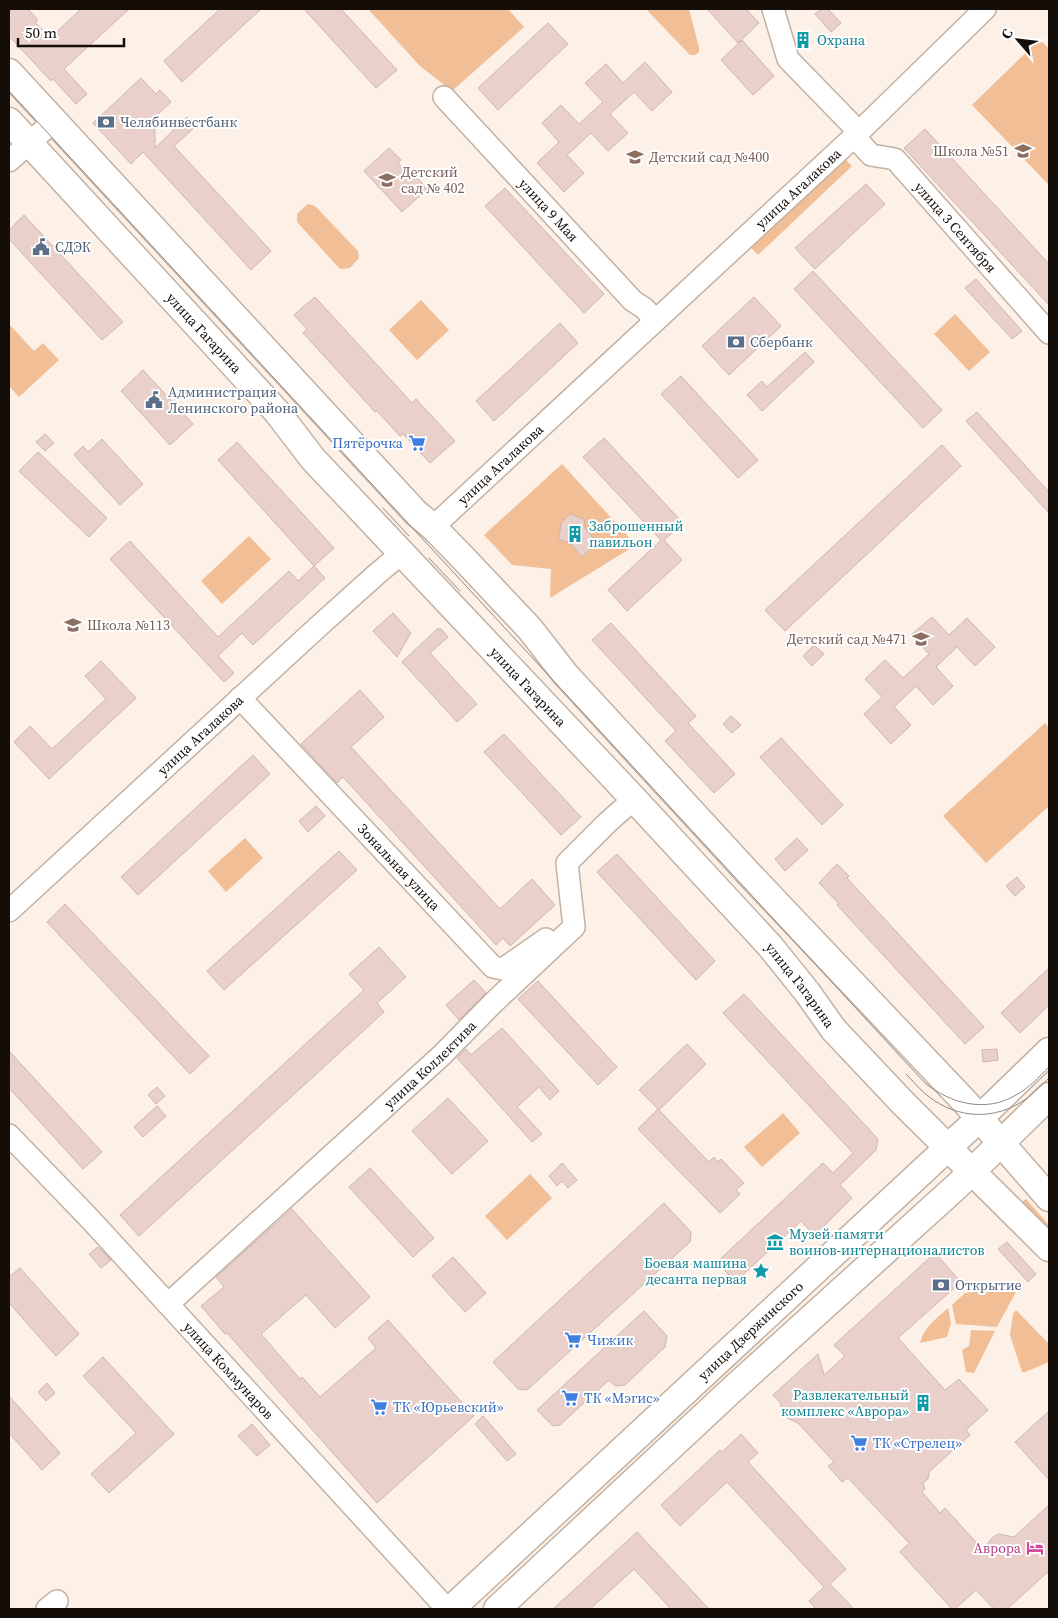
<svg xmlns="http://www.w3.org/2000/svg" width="1058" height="1618" font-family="'Source Serif 4',serif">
	<rect width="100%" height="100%" fill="#fcf0e7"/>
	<g fill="#f1be96">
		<path d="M368 9H508L524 27 452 91 420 66Z"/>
		<path d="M646 9H689L699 48V52L695 55H690Z"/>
		<path d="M1040 39 1049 49V185L972 105Z"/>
		<path d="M843 157 852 166 758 255 749 246Z"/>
		<path d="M308 204 315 206 358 251 359 258 350 268 340 269 297 222V214Z"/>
		<path d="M421 300 449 330 417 360 389 330Z"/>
		<path d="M955 314 990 352 969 371 934 334Z"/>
		<path d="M9 324 34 351 43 343 59 360 19 397 9 386Z"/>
		<path d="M562 464 636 545 550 598 551 569 512 565 484 535Z"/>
		<path d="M249 536 271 559 222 604 201 581Z"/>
		<path d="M1045 723 1049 728V806L986 863 943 816Z"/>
		<path d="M245 838 263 858 226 892 208 871Z"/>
		<path d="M783 1113 800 1133 762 1167 744 1147Z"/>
		<path d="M530 1174 552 1198 507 1240 485 1216Z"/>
		<path d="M1026 1199 1049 1225V1234L1021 1203Z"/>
		<path d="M974 1292H1016L997 1327 956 1324 952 1305 965 1293Z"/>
		<path d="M948 1308 951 1323 947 1337 920 1343C924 1327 936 1319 948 1308Z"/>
		<path d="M1016 1310 1049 1344V1362L1025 1372H1022L1010 1335 1013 1314Z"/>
		<path d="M971 1330 995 1331 974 1373 966 1372 962 1350 969 1346Z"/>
	</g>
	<g fill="#e9d0cb" stroke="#ceb5b1">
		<path d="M9 9H28L38 20 35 22 50 38 81 9H129L64 69 87 94 76 104 53 79 51 81 9 36Z"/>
		<path d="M220 9H261L182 82 164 61Z"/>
		<path d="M304 9H341L397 70 376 88Z"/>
		<path d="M707 9H746L759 23 738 43Z"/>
		<path d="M821 9H828L841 23 831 32 815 14Z"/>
		<path d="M548 23 568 44 498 110 478 88Z"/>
		<path d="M742 40 774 76 753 95 721 60Z"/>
		<path d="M645 62 672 92 652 111 634 92 610 114 628 133 608 151 591 133 567 155 584 173 564 192 537 163 559 142 542 123 561 105 579 124 603 102 585 83 606 64 623 83Z"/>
		<path d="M141 78 156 94 160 90 171 102 155 117V148L187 117 196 126 174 146 271 251 251 270 143 152 131 164 93 123Z"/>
		<path d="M925 129 1049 264V305L904 148Z"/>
		<path d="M389 148 401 160 398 163 413 179 416 176 427 189 402 212 364 171Z"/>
		<path d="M866 184 885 204 815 269 795 248Z"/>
		<path d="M505 188 604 294 584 313 485 206Z"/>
		<path d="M24 215 123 322 102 340 9 239V230Z"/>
		<path d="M813 271 942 410 923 428 794 289Z"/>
		<path d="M976 279 1022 331 1012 339 965 288Z"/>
		<path d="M315 297 412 403 416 399 455 441 430 463 403 434 400 436 377 411 375 412 303 333 307 329 294 315Z"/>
		<path d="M754 297 781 326 729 375 702 346Z"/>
		<path d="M560 323 578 343 494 421 476 401Z"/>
		<path d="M805 352 814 362 762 411 747 395 762 381 767 387Z"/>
		<path d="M143 370 193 424 170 445 121 391Z"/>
		<path d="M681 376 758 460 738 478 661 394Z"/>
		<path d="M977 412 1049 492V513L966 421Z"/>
		<path d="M45 434 54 443 45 451 36 442Z"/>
		<path d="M604 438 683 523 664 540 682 560 627 611 608 590 661 540 583 457Z"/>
		<path d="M102 439 143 484 120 505 74 455 83 446 88 452Z"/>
		<path d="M237 442 334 548 314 566 218 460Z"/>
		<path d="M942 445 961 466 785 631 765 610Z"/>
		<path d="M38 452 107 518 89 537 19 471Z"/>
		<path d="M570 514 584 519 585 528 597 543 582 557 570 543 559 539 561 523Z"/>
		<path d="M130 541 218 637 289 571 298 581 314 566 325 578 253 645 242 633 218 656 234 673 224 682 110 559Z"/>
		<path d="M393 613 411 633 397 657 373 631Z"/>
		<path d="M932 617 949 635 967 618 995 647 975 666 957 647 936 667 953 686 933 705 916 686 894 707 911 725 891 744 864 714 882 697 865 679 885 660 903 678 929 654 911 635Z"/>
		<path d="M611 623 696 716 688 723 735 774 714 793 665 741 676 731 592 640Z"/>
		<path d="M437 629H441L448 637 430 653 477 704 457 722 402 662Z"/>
		<path d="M814 645 824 654 812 666 803 656Z"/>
		<path d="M101 661 136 698 49 779 14 742 30 726 52 749 106 699 85 676Z"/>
		<path d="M360 690 384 717 351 747 500 909 532 879 555 905 510 946 503 938 496 945 343 777 337 783 301 744Z"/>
		<path d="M731 716 741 725 732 733 723 724Z"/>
		<path d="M504 734 581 817 561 835 484 752Z"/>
		<path d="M781 738 843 805 822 825 760 757Z"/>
		<path d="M253 755 270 774 138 895 121 877Z"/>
		<path d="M316 806 325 816 308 832 299 821Z"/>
		<path d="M797 838 808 850 785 871 775 859Z"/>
		<path d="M339 851 357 870 224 990 207 971Z"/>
		<path d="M617 854 715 961 696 980 597 872Z"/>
		<path d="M837 864 849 876 847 878 984 1027 965 1044 837 905 839 904 819 883Z"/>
		<path d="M1017 877 1025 887 1015 896 1006 886Z"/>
		<path d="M65 904 209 1056 190 1074 47 922Z"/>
		<path d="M379 947 406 977 377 1003 384 1012 139 1236 120 1215 364 990 349 974Z"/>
		<path d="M1049 968V1005L1020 1033 1001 1013Z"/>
		<path d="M474 980 486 993 459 1020 446 1005Z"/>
		<path d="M538 981 617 1067 598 1085 518 999Z"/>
		<path d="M744 994 878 1139 876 1150 840 1185 852 1198 825 1225 814 1235 801 1221 735 1282 717 1262 823 1163 833 1173 853 1153 723 1013Z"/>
		<path d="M502 1028 559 1091 550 1100 539 1087 517 1107 542 1134 532 1142 457 1058 466 1049 471 1055Z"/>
		<path d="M687 1044 706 1064 659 1110 709 1162 714 1157 718 1162 721 1159 744 1183 736 1190 740 1194 720 1213 638 1129 658 1109 639 1090Z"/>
		<path d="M997 1049 998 1060 983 1062 982 1050Z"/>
		<path d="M9 1051 102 1152 83 1169 9 1088Z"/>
		<path d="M157 1087 165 1096 156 1104 148 1095Z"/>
		<path d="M448 1098 488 1141 452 1174 412 1131Z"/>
		<path d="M157 1106 166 1116 143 1137 134 1127Z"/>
		<path d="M562 1163 577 1180 568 1188 562 1181 557 1186 549 1176Z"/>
		<path d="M370 1168 434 1238 413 1257 349 1187Z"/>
		<path d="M664 1203 691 1232 690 1242 527 1390 518 1389 493 1362Z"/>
		<path d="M292 1209 370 1297 335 1328 306 1295 261 1334 300 1379 302 1377 320 1397 376 1348 368 1338 388 1320 474 1416 377 1503 227 1333 225 1334 201 1306 224 1287 216 1277Z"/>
		<path d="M1007 1242 1036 1274 1028 1282 998 1249Z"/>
		<path d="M98 1247 111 1260 101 1268 89 1254Z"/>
		<path d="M935 1253 961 1282 898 1338 945 1390 959 1379 988 1410 966 1430 970 1435 929 1472 928 1479 923 1483 925 1489 922 1492 940 1513 945 1508 983 1550 992 1538 998 1534 1014 1537 1049 1505V1571L1007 1609H994L976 1590 955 1609H952L900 1552 909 1543 848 1478 842 1482 828 1466 834 1462 798 1423 783 1416 781 1412V1404L773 1395 818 1354 824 1375 845 1356 834 1345Z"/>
		<path d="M453 1257 486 1293 465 1312 432 1276Z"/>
		<path d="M20 1268 79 1334 56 1356 9 1303V1277Z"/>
		<path d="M644 1311 667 1336 665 1347 625 1385 615 1386 609 1380 560 1425 553 1426 537 1410Z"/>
		<path d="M103 1357 174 1434 109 1493 91 1474 136 1433 83 1376Z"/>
		<path d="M47 1383 55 1393 46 1401 38 1392Z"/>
		<path d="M9 1396 60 1453 42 1470 9 1433Z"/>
		<path d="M1049 1411V1480L1015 1442Z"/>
		<path d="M483 1416 516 1454 507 1461 475 1424Z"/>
		<path d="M252 1424 270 1445 257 1456 238 1436Z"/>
		<path d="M741 1434 758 1453 748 1462 846 1569 830 1584 854 1609H816L809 1601 824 1587 727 1482 680 1526 661 1505 720 1450 722 1452Z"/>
		<path d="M637 1532 709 1609H671L634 1569 590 1609H553Z"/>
	</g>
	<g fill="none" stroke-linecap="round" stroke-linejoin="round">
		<g stroke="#c3b1a2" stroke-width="24">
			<g id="minor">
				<path d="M773 9 788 59 859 132"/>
				<path id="s1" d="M444 97 633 301 644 308 655 320"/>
				<path id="s2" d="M854 136 871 155 895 159 1049 333"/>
				<path d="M9 161 54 121"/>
				<path id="s3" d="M433 527 859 132 985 9"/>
				<path id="s4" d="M240 698 493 967 503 969 546 939"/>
				<path id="s5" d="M9 911 320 625 378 573 402 553"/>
				<path id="s6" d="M9 1135 90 1219 447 1609"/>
				<path id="s7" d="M168 1304 442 1055 493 1003 574 927 567 863 608 822 634 799"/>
				<path d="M47 1609 57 1601"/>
			</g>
		</g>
		<g stroke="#c3b1a2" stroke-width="29">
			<g id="major">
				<path d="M9 72 416 513 433 527 465 560 530 629 565 674 749 874 966 1103 1049 1198"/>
				<path id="s8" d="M9 121 277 412 313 459 634 799 770 946 807 992 834 1030 903 1103 1049 1248"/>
				<path id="s9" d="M451 1609 983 1115 1049 1051"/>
				<path d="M497 1609 736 1386 957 1186 1049 1096"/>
			</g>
		</g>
		<use href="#minor" stroke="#fff" stroke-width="21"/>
		<use href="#major" stroke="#fff" stroke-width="26"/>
		<g stroke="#938982" stroke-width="1">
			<path d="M9 91 925 1083C951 1104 986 1113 1016 1095 1029 1088 1039 1077 1049 1067"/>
			<path d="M383 508 409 536"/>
			<path d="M429 558 460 591"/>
			<path d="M906 1074C913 1081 920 1090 928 1096 957 1119 995 1121 1026 1099 1034 1093 1042 1085 1049 1078"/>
		</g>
	</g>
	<defs>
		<g id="building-bare" transform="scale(1.35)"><path d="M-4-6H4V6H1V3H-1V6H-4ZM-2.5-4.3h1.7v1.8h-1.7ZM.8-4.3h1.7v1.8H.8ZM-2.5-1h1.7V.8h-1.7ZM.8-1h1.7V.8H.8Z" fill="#0f9aa8" stroke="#fff" stroke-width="2.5" paint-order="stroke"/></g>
		<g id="bank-bare" transform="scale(1.35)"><path d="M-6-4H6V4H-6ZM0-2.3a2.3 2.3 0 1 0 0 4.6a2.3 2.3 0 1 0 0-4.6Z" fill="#5c6f8a" stroke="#fff" stroke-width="2.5" paint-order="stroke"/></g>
		<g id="school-bare" transform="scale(1.35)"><path d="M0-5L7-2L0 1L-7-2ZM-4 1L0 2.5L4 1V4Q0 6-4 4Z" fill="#8d6e63" stroke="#fff" stroke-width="2.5" paint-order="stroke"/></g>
		<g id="civic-bare" transform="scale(1.35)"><path d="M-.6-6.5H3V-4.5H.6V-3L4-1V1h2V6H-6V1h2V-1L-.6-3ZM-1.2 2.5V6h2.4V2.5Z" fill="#5c6f8a" stroke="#fff" stroke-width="2.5" paint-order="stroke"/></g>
		<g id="supermarket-bare" transform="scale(1.35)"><path d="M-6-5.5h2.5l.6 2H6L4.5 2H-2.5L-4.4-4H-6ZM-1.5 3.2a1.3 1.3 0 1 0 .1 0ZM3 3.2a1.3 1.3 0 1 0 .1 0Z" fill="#3f7fe0" stroke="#fff" stroke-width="2.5" paint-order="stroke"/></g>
		<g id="museum-bare" transform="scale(1.35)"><path d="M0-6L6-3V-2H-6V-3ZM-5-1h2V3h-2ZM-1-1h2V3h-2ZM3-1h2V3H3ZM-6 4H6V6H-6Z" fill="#0f9aa8" stroke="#fff" stroke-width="2.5" paint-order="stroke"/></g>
		<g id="sight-bare" transform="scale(1.35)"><path d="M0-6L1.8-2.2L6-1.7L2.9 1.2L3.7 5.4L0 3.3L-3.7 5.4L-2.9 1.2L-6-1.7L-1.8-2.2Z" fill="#0f9aa8" stroke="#fff" stroke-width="2.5" paint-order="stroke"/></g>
		<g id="hotel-bare" transform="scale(1.35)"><path d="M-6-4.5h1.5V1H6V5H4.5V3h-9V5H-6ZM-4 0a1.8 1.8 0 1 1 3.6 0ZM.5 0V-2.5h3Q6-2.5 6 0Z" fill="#d1479c" stroke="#fff" stroke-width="2.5" paint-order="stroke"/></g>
	</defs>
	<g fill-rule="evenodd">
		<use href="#building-bare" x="803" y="40"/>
		<use href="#bank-bare" x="106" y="122"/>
		<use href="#school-bare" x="1023" y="151"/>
		<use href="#school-bare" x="635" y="157"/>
		<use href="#school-bare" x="387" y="180"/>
		<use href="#civic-bare" x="41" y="247"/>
		<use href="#bank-bare" x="736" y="342"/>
		<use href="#civic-bare" x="154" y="400"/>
		<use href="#supermarket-bare" x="417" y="443"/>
		<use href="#building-bare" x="575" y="534"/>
		<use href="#school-bare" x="73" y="625"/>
		<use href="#school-bare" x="921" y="639"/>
		<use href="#museum-bare" x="775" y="1242"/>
		<use href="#sight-bare" x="761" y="1271"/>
		<use href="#bank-bare" x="941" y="1285"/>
		<use href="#supermarket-bare" x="573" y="1340"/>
		<use href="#supermarket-bare" x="570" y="1398"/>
		<use href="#building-bare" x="923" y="1403"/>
		<use href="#supermarket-bare" x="379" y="1407"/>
		<use href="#supermarket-bare" x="859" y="1443"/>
		<use href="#hotel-bare" x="1035" y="1548"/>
	</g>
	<g text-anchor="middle" stroke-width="4" stroke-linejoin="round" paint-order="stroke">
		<g font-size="14" fill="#0d838f" stroke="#fff" text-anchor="start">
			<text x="817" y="45">Охрана</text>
			<text x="589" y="531">Заброшенный<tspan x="589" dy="16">павильон</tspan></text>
			<text x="789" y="1239">Музей памяти<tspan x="789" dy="16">воинов-интернационалистов</tspan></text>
			<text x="747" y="1268" text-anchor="end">Боевая машина<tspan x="747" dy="16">десанта первая</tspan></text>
			<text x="909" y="1400" text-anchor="end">Развлекательный<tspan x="909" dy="16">комплекс «Аврора»</tspan></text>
		</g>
		<g font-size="14" fill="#4e5e75" stroke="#fff" text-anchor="start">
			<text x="120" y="127">Челябинвестбанк</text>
			<text x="55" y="252">СДЭК</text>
			<text x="750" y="347">Сбербанк</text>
			<text x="168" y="397">Администрация<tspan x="168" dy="16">Ленинского района</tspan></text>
			<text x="955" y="1290">Открытие</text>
		</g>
		<g font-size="14" fill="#785e54" stroke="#fff" text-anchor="start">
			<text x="1009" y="156" text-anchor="end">Школа №51</text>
			<text x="649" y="162">Детский сад №400</text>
			<text x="401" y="177">Детский<tspan x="401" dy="16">сад № 402</tspan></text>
			<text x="87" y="630">Школа №113</text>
			<text x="907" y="644" text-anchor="end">Детский сад №471</text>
		</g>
		<g font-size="14" fill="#140d08" stroke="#fff">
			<text dy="5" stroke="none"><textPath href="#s3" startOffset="498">улица Агалакова</textPath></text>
			<text dy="5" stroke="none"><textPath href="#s1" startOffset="154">улица 9 Мая</textPath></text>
			<text dy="5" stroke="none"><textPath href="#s2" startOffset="141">улица 3 Сентября</textPath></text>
			<text dy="5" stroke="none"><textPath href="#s8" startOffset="288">улица Гагарина</textPath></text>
			<text dy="5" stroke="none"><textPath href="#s3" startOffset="92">улица Агалакова</textPath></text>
			<text dy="5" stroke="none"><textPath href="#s8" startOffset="768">улица Гагарина</textPath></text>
			<text dy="5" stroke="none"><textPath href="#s5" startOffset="260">улица Агалакова</textPath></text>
			<text dy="5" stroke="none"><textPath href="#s4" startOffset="232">Зональная улица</textPath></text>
			<text dy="5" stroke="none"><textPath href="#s8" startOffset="1172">улица Гагарина</textPath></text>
			<text dy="5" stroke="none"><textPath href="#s7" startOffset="355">улица Коллектива</textPath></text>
			<text dy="5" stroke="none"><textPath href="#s9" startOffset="409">улица Дзержинского</textPath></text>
			<text dy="5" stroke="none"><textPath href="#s6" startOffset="322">улица Коммунаров</textPath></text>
		</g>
		<g font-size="14" fill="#366cbe" stroke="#fff" text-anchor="start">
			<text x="403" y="448" text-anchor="end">Пятёрочка</text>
			<text x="587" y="1345">Чижик</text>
			<text x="584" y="1403">ТК «Мэгис»</text>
			<text x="393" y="1412">ТК «Юрьевский»</text>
			<text x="873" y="1448">ТК «Стрелец»</text>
		</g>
		<g font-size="14" fill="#b23c85" stroke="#fff" text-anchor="end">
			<text x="1021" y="1553">Аврора</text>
		</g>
	</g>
	<rect width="1058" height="1618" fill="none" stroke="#140d08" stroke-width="20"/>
	<g transform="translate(1018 40) rotate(298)" stroke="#ffffff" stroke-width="4" paint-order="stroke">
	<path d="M0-4L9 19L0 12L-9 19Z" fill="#140d08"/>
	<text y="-8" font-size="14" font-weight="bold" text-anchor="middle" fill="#140d08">С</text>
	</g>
	<path d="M18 38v8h106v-8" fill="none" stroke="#140d08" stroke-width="2.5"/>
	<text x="25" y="38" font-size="15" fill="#140d08" stroke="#ffffff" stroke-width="4" paint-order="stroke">50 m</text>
</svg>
